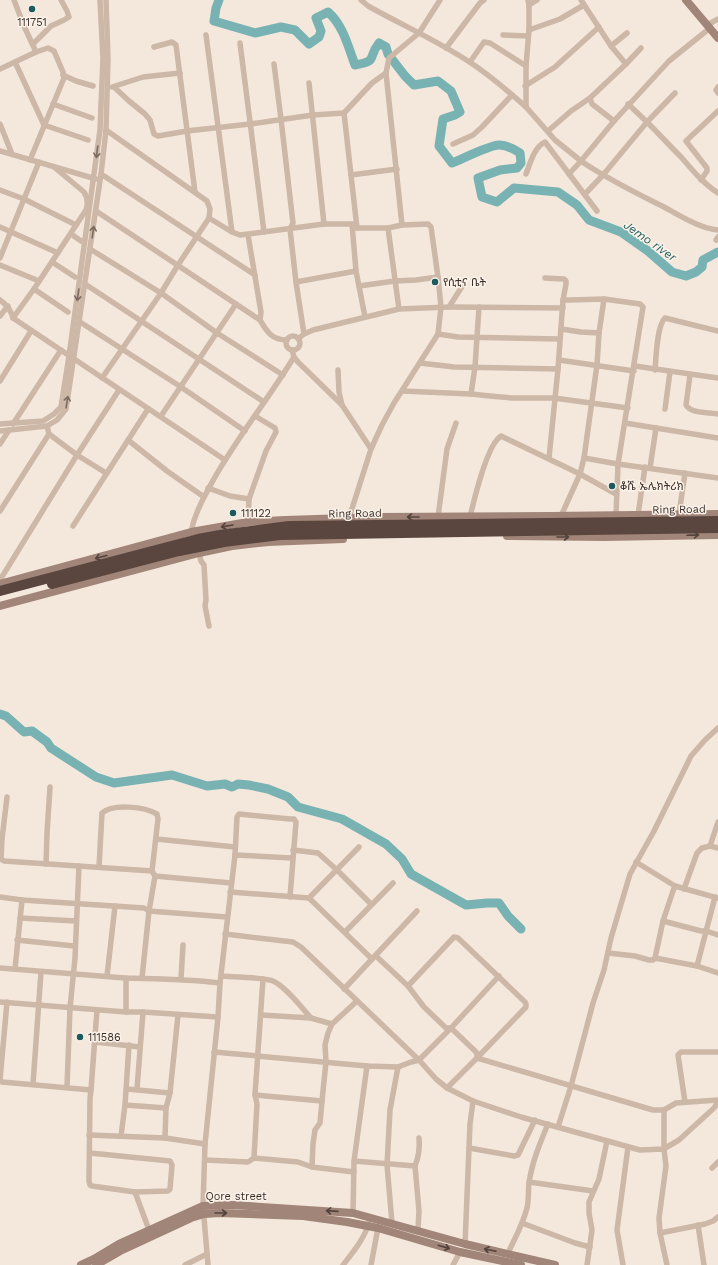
<svg xmlns="http://www.w3.org/2000/svg" width="718" height="1265" font-family="'Work Sans','Noto Sans Ethiopic',sans-serif">
	<rect width="100%" height="100%" fill="#f4e8dc"/>
	<g fill="none" stroke-linecap="round" stroke-linejoin="round">
		<g stroke="#79b2b3" stroke-width="9">
			<path d="M219 0 216 8 214 21 255 33 281 27 295 30 309 44 319 37 321 31 316 18 328 12C343 25 348 46 355 65 379 61 367 58 379 43L386 47 388 54 405 76 414 85 438 81 451 91 460 112 455 115 443 119 439 146 452 163C462 159 490 145 499 145 507 145 514 149 520 153L521 163 517 168 500 170 478 178 482 197 497 202 514 188 558 192 577 205 589 220 621 232 648 251 672 272 686 276 696 272 702 267 703 260 718 252"/>
			<path d="M0 714 6 716 24 732 32 731 47 742 51 748 96 777 114 783 172 775 207 786 225 784 232 787 238 784 249 785 268 789 288 797 298 807 342 819 386 844 402 859 411 874 466 905 487 903H499L508 916 521 929"/>
		</g>
		<g stroke="#cdb7a7" stroke-width="5.5">
			<path d="M14 0 24 26 36 52"/>
			<path d="M361 0 368 6C402 25 438 41 471 63 491 76 508 91 526 107V66L529 30V5"/>
			<path d="M528 0 529 5 537 0"/>
			<path d="M581 0 611 46 626 64 590 98 592 104 614 121"/>
			<path d="M707 25 718 19"/>
			<path d="M710 28 669 61 614 121 581 161C607 179 636 193 664 207 681 216 699 228 718 230"/>
			<path d="M529 30 560 19 584 5"/>
			<path d="M206 35 232 232"/>
			<path d="M503 35 528 36"/>
			<path d="M240 43 264 232"/>
			<path d="M33 44 51 26 64 20 69 17 67 11 61 0"/>
			<path d="M611 46 627 33"/>
			<path d="M154 47 172 42 176 45 195 192"/>
			<path d="M446 48 480 3 484 0"/>
			<path d="M15 62 44 125 88 140"/>
			<path d="M470 62 484 42 490 43 526 66"/>
			<path d="M274 64 281 119 293 223 290 229 296 282 304 334"/>
			<path d="M626 64 641 48"/>
			<path d="M0 69 36 52 48 48 54 51 63 72 64 78 30 160"/>
			<path d="M63 75 76 81 93 86"/>
			<path d="M309 83 324 224"/>
			<path d="M525 86 555 67 599 27"/>
			<path d="M112 87 143 77 180 73"/>
			<path d="M114 87 129 101 145 114 150 120 154 134 158 136 187 131 250 124 313 115 344 113 372 83 386 73"/>
			<path d="M718 87 716 90 718 93"/>
			<path d="M53 104 92 118"/>
			<path d="M628 104 647 122 675 93"/>
			<path d="M526 107 555 140 581 161 569 174"/>
			<path d="M344 113 357 228"/>
			<path d="M0 124 12 154"/>
			<path d="M548 131 571 111 590 98"/>
			<path d="M453 144 473 135 482 127 512 95"/>
			<path d="M0 151 96 179"/>
			<path d="M101 174 255 275"/>
			<path d="M526 174C530 164 534 147 545 142L597 211"/>
			<path d="M351 175 397 169"/>
			<path d="M701 180 707 171V168L686 141 718 111"/>
			<path d="M0 190 24 199 76 225"/>
			<path d="M585 194 603 175 647 122C659 134 670 146 682 158 693 171 704 184 718 193"/>
			<path d="M96 211 260 320C267 332 272 340 287 340"/>
			<path d="M209 218 232 232 240 235 324 224H352L357 228H388L402 225 428 224 431 227 438 277 441 307 438 334 394 403 382 425 371 449"/>
			<path d="M352 224 356 271 365 317"/>
			<path d="M402 225 386 73 389 58 419 33 440 0"/>
			<path d="M0 227 58 253"/>
			<path d="M388 228 399 309"/>
			<path d="M71 234 81 241"/>
			<path d="M248 235 261 312 260 320"/>
			<path d="M716 240 718 237"/>
			<path d="M90 249 161 293 217 333 283 375"/>
			<path d="M0 258 39 162"/>
			<path d="M52 262 75 277"/>
			<path d="M0 265 39 281"/>
			<path d="M545 278 564 279 566 281V284L563 300 558 369 549 458"/>
			<path d="M296 282 356 271"/>
			<path d="M85 284 264 402"/>
			<path d="M359 286 395 281 416 280 438 277"/>
			<path d="M34 289 68 312"/>
			<path d="M0 300C7 305 11 310 13 318L225 460"/>
			<path d="M563 300H570L604 299 640 304 643 307 618 464 616 515"/>
			<path d="M449 307 563 308"/>
			<path d="M0 316 8 306"/>
			<path d="M13 318 34 289 86 210C88 204 88 198 84 192L54 167"/>
			<path d="M80 322 181 387 245 431"/>
			<path d="M561 329 581 332 599 333"/>
			<path d="M438 334 458 337 560 339"/>
			<circle cx="293" cy="343" r="7"/>
			<path d="M298 339 304 334 313 330 399 309 449 307 463 285"/>
			<path d="M292 350 294 357 298 362 342 405 371 449 349 518"/>
			<path d="M559 360 634 371"/>
			<path d="M420 363 454 367 558 369"/>
			<path d="M635 366 718 378"/>
			<path d="M338 370 339 392 342 405"/>
			<path d="M655 370C656 358 657 325 665 318L718 331"/>
			<path d="M690 375 686 405C691 414 709 412 718 414"/>
			<path d="M102 378 161 293 178 265 209 218 210 209 207 201 106 130"/>
			<path d="M0 381 31 331"/>
			<path d="M402 391 471 394 490 396 512 398H554L628 408"/>
			<path d="M471 394 475 367 479 307"/>
			<path d="M665 409 670 372"/>
			<path d="M161 416 236 304"/>
			<path d="M625 423 718 438"/>
			<path d="M0 424 43 421 54 414 61 407 69 356 100 130 103 58 100 0"/>
			<path d="M13 424 61 350"/>
			<path d="M0 431 47 426 57 420 66 409 101 174 106 130 108 59 106 0"/>
			<path d="M49 434 77 455 106 473"/>
			<path d="M128 440 167 471 204 497"/>
			<path d="M0 444 9 430"/>
			<path d="M584 458 618 464 718 478"/>
			<path d="M650 468 656 428"/>
			<path d="M208 488 230 496 249 499"/>
			<path d="M0 511 49 434 47 426"/>
			<path d="M679 514 685 473"/>
			<path d="M638 515 645 467"/>
			<path d="M561 516 580 474 584 458 597 365 599 333 604 299"/>
			<path d="M438 517 447 449 456 423"/>
			<path d="M470 517C474 500 487 444 501 436L580 474 616 494"/>
			<path d="M248 522 249 499 266 451 276 432 275 428 255 416"/>
			<path d="M73 526 148 409"/>
			<path d="M191 532C195 512 205 495 215 477 239 435 269 398 294 357"/>
			<path d="M199 553 201 561 204 565 206 600 205 606 209 626"/>
			<path d="M0 580 77 455 119 390"/>
			<path d="M7 797 2 839 1 859 4 861 152 871"/>
			<path d="M718 822 710 846 718 848"/>
			<path d="M156 839 235 847"/>
			<path d="M293 850 318 853 337 870 371 904"/>
			<path d="M235 855 292 858"/>
			<path d="M636 862 675 886 718 898"/>
			<path d="M46 864 47 833 50 787"/>
			<path d="M99 867 102 813C113 803 145 807 157 814L158 819 152 871 155 876 149 911 142 978"/>
			<path d="M155 876 231 883"/>
			<path d="M684 889 697 853 702 848 710 846"/>
			<path d="M230 892 309 898 372 959"/>
			<path d="M0 897 22 900 144 908 149 911 227 917"/>
			<path d="M309 898 359 847"/>
			<path d="M20 918 76 921"/>
			<path d="M663 921 701 931H706L718 935"/>
			<path d="M345 932 393 883"/>
			<path d="M225 934 293 942 301 947 419 1060 436 1079 447 1088 473 1101 521 1117 640 1150 664 1149 667 1147 679 1140 714 1108 718 1102"/>
			<path d="M17 940 74 946"/>
			<path d="M608 953 635 956 649 960H653L655 958 697 966 718 973"/>
			<path d="M376 956 408 986 424 1007 446 1028H451L474 1050 477 1053V1058L653 1110H664L676 1103 718 1100"/>
			<path d="M655 958 663 921 673 891 675 886"/>
			<path d="M697 966 715 897"/>
			<path d="M0 968C42 971 83 975 125 978 157 979 188 979 220 983"/>
			<path d="M15 969 22 900"/>
			<path d="M107 976 115 906"/>
			<path d="M221 976C234 977 262 977 273 981 285 986 302 1008 311 1018"/>
			<path d="M181 979 183 945"/>
			<path d="M408 986 454 937 458 938 525 1002 526 1004V1007L477 1058 447 1088"/>
			<path d="M344 989 417 911"/>
			<path d="M0 1002 126 1012H143L218 1017"/>
			<path d="M7 1002 0 1080 2 1082 91 1090"/>
			<path d="M126 1012V978"/>
			<path d="M261 1015 311 1018 332 1024"/>
			<path d="M95 1042 140 1047"/>
			<path d="M214 1052 367 1066 398 1067 411 1062 419 1060 451 1028 499 976"/>
			<path d="M33 1084 41 972"/>
			<path d="M67 1087 70 1008 75 958 79 866"/>
			<path d="M127 1089 170 1093"/>
			<path d="M137 1089 143 1012"/>
			<path d="M255 1095 322 1101"/>
			<path d="M685 1102 678 1055 681 1052H718"/>
			<path d="M125 1105 166 1108"/>
			<path d="M664 1110V1149L666 1166 659 1218 660 1233 667 1265"/>
			<path d="M558 1127 571 1086 593 1003 604 970 611 938 630 874 654 831 691 756 705 740 718 728"/>
			<path d="M89 1135 165 1138 205 1144"/>
			<path d="M121 1136 125 1105 129 1045"/>
			<path d="M165 1138 166 1108 170 1093 178 1015"/>
			<path d="M469 1148 514 1156 518 1155 535 1120"/>
			<path d="M90 1153 170 1161 172 1165 170 1189 168 1191 135 1192 92 1186 90 1185 89 1181 90 1098 91 1090 97 1010"/>
			<path d="M254 1158 257 1104 255 1095 263 979"/>
			<path d="M205 1160 248 1162 254 1158 298 1162 312 1167 354 1172"/>
			<path d="M354 1161 415 1166"/>
			<path d="M312 1167 313 1144 315 1130 320 1123 322 1101 326 1062 325 1045 328 1033 332 1024 357 1001"/>
			<path d="M712 1168 718 1162"/>
			<path d="M529 1182 593 1191"/>
			<path d="M135 1192 149 1230"/>
			<path d="M353 1213 354 1161 367 1066"/>
			<path d="M392 1223 387 1165 390 1110 398 1067"/>
			<path d="M522 1223 575 1243 590 1247"/>
			<path d="M698 1225 704 1265"/>
			<path d="M418 1230 419 1211 415 1166C419 1156 420 1148 419 1138"/>
			<path d="M660 1233 705 1224 713 1221 718 1217"/>
			<path d="M465 1244 470 1124 473 1101"/>
			<path d="M508 1253C515 1238 523 1224 527 1208 529 1200 528 1191 529 1183 532 1162 540 1143 548 1124"/>
			<path d="M185 1265 207 1254"/>
			<path d="M208 1265 203 1206 205 1144 218 1017 220 983 235 855 237 817 239 814 290 819H294L296 822 290 897"/>
			<path d="M343 1265C353 1252 364 1239 369 1223"/>
			<path d="M371 1265 378 1228"/>
			<path d="M453 1265 460 1252"/>
			<path d="M587 1265 592 1230 589 1213V1202L599 1179 607 1141"/>
			<path d="M623 1265 617 1230 628 1147"/>
		</g>
		<g stroke="#a18578" stroke-width="8">
			<path d="M686 0 718 38"/>
			<path d="M507 536 604 537 718 535"/>
			<path d="M0 584 191 532 248 522 285 520 379 517 552 516 718 514"/>
			<path d="M0 606 199 553 232 546 268 542 343 539"/>
			<path d="M81 1265 94 1259 119 1244 203 1206 233 1205 353 1213 465 1244 555 1265"/>
			<path d="M96 1265 122 1250 191 1218 204 1214 220 1213 303 1216 347 1222 378 1228 460 1252 521 1265"/>
		</g>
		<g stroke="#5a463f" stroke-width="10">
			<path d="M52 584 179 551 224 542 280 535 718 528"/>
			<path d="M0 591 198 539 220 535 289 526 718 521"/>
		</g>
	</g>
	<defs><path id="oneway-shaft" d="M-6 0H5M1.5-3L5.5 0L1.5 3" fill="none" stroke-width="1.6" stroke-linecap="round" stroke-linejoin="round"/></defs>
	<g stroke="#7c6b61">
		<use href="#oneway-shaft" transform="translate(97 152) rotate(97)"/>
		<use href="#oneway-shaft" transform="translate(93 232) rotate(-82)"/>
		<use href="#oneway-shaft" transform="translate(78 295) rotate(98)"/>
		<use href="#oneway-shaft" transform="translate(67 402) rotate(-81)"/>
	</g>
	<g stroke="#53433c">
		<use href="#oneway-shaft" transform="translate(413 517) rotate(180)"/>
		<use href="#oneway-shaft" transform="translate(227 526) rotate(170)"/>
		<use href="#oneway-shaft" transform="translate(693 535) rotate(-2)"/>
		<use href="#oneway-shaft" transform="translate(563 537)"/>
		<use href="#oneway-shaft" transform="translate(101 557) rotate(165)"/>
		<use href="#oneway-shaft" transform="translate(332 1211) rotate(-176)"/>
		<use href="#oneway-shaft" transform="translate(221 1213)"/>
		<use href="#oneway-shaft" transform="translate(444 1247) rotate(16)"/>
		<use href="#oneway-shaft" transform="translate(490 1250) rotate(-168)"/>
	</g>
	<g fill="#1b5b5d" stroke="#fbf2e9" stroke-width="1.5">
		<circle cx="32" cy="9" r="4"/>
		<circle cx="435" cy="282" r="4"/>
		<circle cx="612" cy="486" r="4"/>
		<circle cx="233" cy="513" r="4"/>
		<circle cx="80" cy="1037" r="4"/>
	</g>
	<g text-anchor="middle" stroke-width="3" stroke-linejoin="round" paint-order="stroke">
		<g font-size="11" fill="#392d28" stroke="#fbf2e9" text-anchor="start">
			<text x="32" y="26" text-anchor="middle">111751</text>
			<text x="443" y="286">የሲቲና ቤት</text>
			<text x="620" y="490">ቆሼ ኤሌክትሪክ</text>
			<text x="241" y="517">111122</text>
			<text x="88" y="1041">111586</text>
		</g>
		<g font-size="11" fill="#392d28" stroke="#fbf2e9">
			<text transform="translate(679 509) rotate(-1)" y="4">Ring Road</text>
			<text transform="translate(355 513) rotate(-1)" y="4">Ring Road</text>
			<text x="236" y="1200">Qore street</text>
		</g>
		<g font-size="12" font-style="italic" fill="#1b5b5d" stroke="#fbf2e9">
			<text transform="translate(650 241) rotate(35)" y="4">Jemo river</text>
		</g>
	</g>
</svg>
